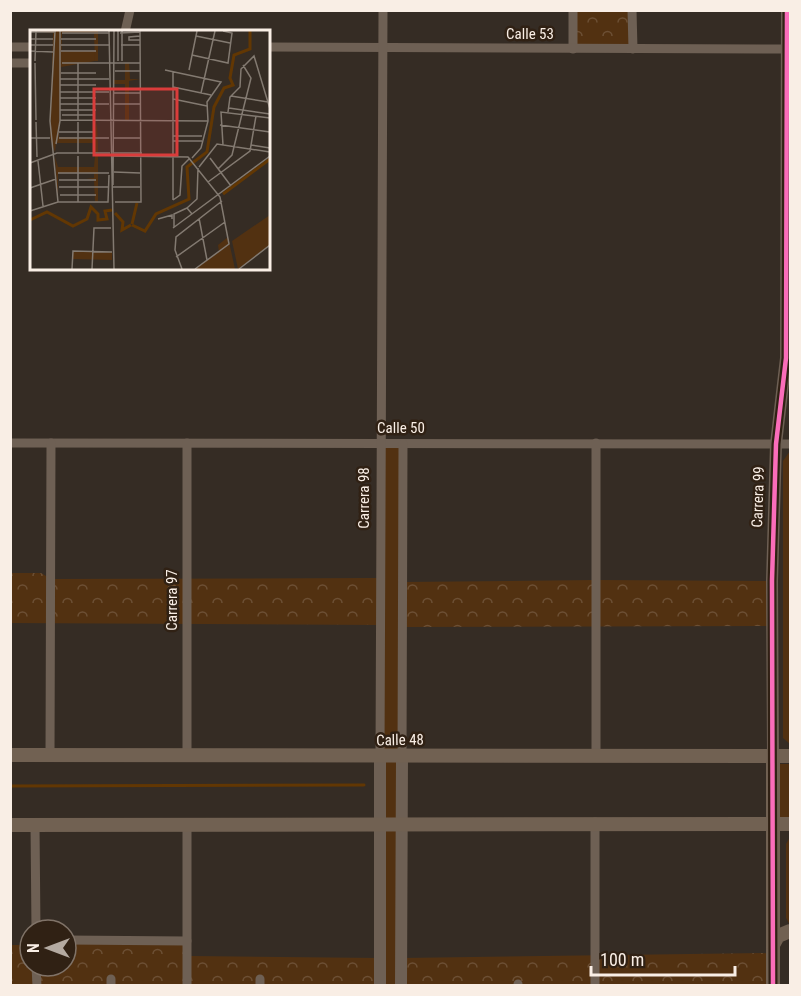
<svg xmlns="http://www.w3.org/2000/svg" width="801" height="996" font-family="'Roboto Condensed',sans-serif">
	<defs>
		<pattern id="forest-crowns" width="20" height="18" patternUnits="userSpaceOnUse" patternTransform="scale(1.5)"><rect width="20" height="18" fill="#523111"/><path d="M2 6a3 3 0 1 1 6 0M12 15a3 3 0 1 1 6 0" fill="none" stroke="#6c4f34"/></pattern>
	</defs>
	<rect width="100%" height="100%" fill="#352c24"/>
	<g fill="#523111">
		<path d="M379 443 403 444 401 986 380 985Z"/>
		<path d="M790 451V744L783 738V461Z"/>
		<rect x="780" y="764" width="10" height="53"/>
		<path d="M790 837V925L786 918V844Z"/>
	</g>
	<g fill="url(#forest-crowns)">
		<path d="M573 11H632L633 49H573Z"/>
		<path d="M10 573H41L51 579 380 578V625L11 623Z"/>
		<path d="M596 580 772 581V626L403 627V582Z"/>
		<path d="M66 940 187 941 188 956 380 958V985H11L10 945H30V966H66Z"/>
		<path d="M773 953V985L401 986 402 958Z"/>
	</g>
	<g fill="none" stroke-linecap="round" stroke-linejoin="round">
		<path stroke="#623703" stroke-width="3" d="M10 786 364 785"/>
		<g stroke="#6e6054" stroke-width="9">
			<path d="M573 10V49"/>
			<path d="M632 10 633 49"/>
			<path d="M125 32 130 10"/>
			<path d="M10 47H32"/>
			<path d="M268 47 790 49"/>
			<path d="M10 63H32"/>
			<path d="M10 443 790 444"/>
			<path d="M596 443V754"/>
			<path d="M50 756 51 443"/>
			<path d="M187 757V443"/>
			<path d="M380 757 383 10"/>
			<path d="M402 757 403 444"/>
			<path d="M35 825 36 930"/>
			<path d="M66 940 187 941"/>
			<path d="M36 966 37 986"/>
			<path d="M111 979V986"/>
			<path d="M260 979V986"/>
			<path d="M518 984V986"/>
			<path d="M187 986V825"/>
			<path d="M595 986V822"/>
		</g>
		<g stroke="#6e6054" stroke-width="12">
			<path d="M773 755 772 581 776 444 786 358 787 10"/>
			<path d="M380 757V986"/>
			<path d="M401 986 402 757"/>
		</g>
		<g stroke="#716152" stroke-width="14">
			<path d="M10 755 790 756"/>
			<path d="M773 755V986"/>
			<path d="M10 825 790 824"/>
			<path d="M773 945 778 936 790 931"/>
		</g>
		<g stroke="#302114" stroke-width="9">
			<path id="bus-1" d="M773 986 772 581 776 444 786 358 787 10"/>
		</g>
		<use href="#bus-1" stroke="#fb6dba" stroke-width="4.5"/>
	</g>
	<g text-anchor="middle" stroke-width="5" stroke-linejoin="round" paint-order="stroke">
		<g font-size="15" fill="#f9eee5" stroke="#302114">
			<text x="530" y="39">Calle 53</text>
			<text x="401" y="433">Calle 50</text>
			<text transform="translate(758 497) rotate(-88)" y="5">Carrera 99</text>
			<text transform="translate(364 498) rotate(-90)" y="5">Carrera 98</text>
			<text transform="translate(172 600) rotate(-90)" y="5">Carrera 97</text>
			<text transform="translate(400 740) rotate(-1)" y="5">Calle 48</text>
		</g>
	</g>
	<g transform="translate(30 30)">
		<rect width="240" height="240" fill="#352c24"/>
		<path d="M31 21H65V31L31 37Z" fill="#523111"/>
		<path d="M0 1H68V31H65L64 3H32L29 107 64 108 67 92 68 123H64V113H26L25 122 20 108 23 3ZM95 33H99L100 49H110L99 51V90H95V54H84V50H95ZM65 126H68V172H65L64 149H56L64 148V143H28V172L25 127 28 137H64ZM240 185V215L208 239 202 211ZM198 207 205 239H165L189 222 188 215ZM43 221 82 222V230L43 229Z" fill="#523111"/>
		<path fill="none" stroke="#623703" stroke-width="3" d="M193 164 240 129M85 183 93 192 92 200 101 195M0 190 17 182 43 196 57 189 61 177 68 184V190L77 189 75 181 82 180M102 194 107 173M102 195 115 201 126 184 159 169 157 137 177 122 184 77 194 58 203 55 200 48 204 25 220 19V1"/>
		<path fill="none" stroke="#837a71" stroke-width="1.5" d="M25 1 20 91 28 172M79 1 84 239M88 1V31M92 1V31M0 2H24M32 3H79M90 3 110 2M166 6 200 13M0 9H23M31 9H66M110 10H99V7L110 6M0 15H23M31 15H79M91 15H110M0 21 23 22M31 21H66M162 25 198 33 202 3 193 1M5 31 6 1M5 33 6 90M32 33H110M48 33V90M135 40 191 52 177 72 178 91 171 118 162 128M159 40 167 1M85 41H110M143 42V170M31 43H66M30 49H79M30 55H66M143 57 181 65M30 62H79M84 63H110M171 63 185 1M201 66 238 72M30 68H66M143 69 177 76M30 74H79M84 74H110M199 78 240 84M30 80H66M198 82 200 67 210 57 211 39 224 26 240 79M32 85H64V90M30 90 178 91M6 92 7 127M190 95 240 102M29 102H65M143 106H172M0 108H20M29 108H79M84 108H110M143 111H172M0 112V31M26 114 30 91V1M193 115 191 82 240 88M221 115 240 118M48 123V92M84 123H112M84 126 158 127 190 167 199 214 165 239M180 128 201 156M8 131 13 176M0 133 27 123H80M169 137 187 114 240 122M188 139 202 125 212 84 221 48 213 35M84 142 110 143M28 143H79M29 150H66M178 152 220 121 226 86M83 155 84 1M29 157H79M83 157H110M0 158 26 149M30 165H66M143 170 150 165 152 136 160 128M48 172V126M85 172H111L110 1M157 178 167 169 168 138M0 181 28 172H78L79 145M169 188 177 230M128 189 142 185V189M144 197V184L157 178 162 184M143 198 240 126M146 227 195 192M42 239 43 221 82 222M62 239 64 198H81M152 239 145 220 146 207 192 171M209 239 240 215"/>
		<path fill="#da3c3b" fill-opacity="0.15" stroke="#da3c3b" stroke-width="3" d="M64 59H147V125H64Z"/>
		<rect width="240" height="240" fill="none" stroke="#f9eee5" stroke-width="3"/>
	</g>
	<rect width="801" height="996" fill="none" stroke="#f9eee5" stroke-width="24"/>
	<g transform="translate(48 948) rotate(270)"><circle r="28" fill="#302114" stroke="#807368" stroke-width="1.5"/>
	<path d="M0-4.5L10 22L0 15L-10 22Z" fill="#b4aaa1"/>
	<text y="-9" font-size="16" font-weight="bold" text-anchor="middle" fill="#f9eee5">N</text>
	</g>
	<path d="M591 966v9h144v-9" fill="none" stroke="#f9eee5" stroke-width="3"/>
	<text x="600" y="966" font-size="18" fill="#f9eee5" stroke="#302114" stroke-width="4.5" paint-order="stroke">100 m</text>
</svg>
